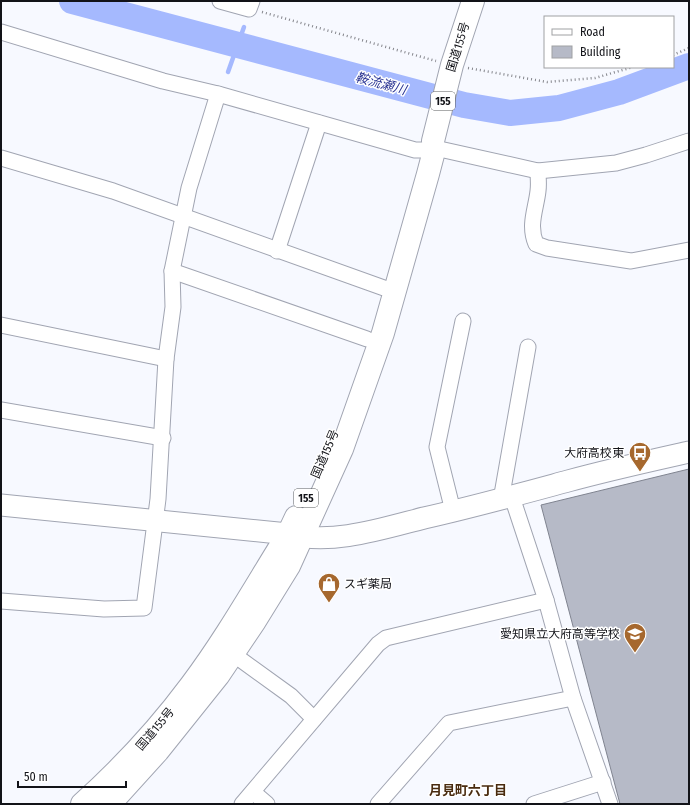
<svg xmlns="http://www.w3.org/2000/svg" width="690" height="805" font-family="'Fira Sans Condensed','Noto Sans JP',sans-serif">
	<rect width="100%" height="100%" fill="#f7f9ff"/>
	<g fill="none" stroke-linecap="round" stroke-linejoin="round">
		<path stroke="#a5b9fe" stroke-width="4.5" d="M228 72 244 27"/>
		<path stroke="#a5b9fe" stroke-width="26" d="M72 1 464 105 510 113 559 108 619 92 689 66"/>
	</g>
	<path fill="#b6bac7" stroke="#808490" d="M689 469V804H620L541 505Z"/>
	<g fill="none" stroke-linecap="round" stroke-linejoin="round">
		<g stroke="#a1a5b2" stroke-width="17">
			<g id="street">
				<path d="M220 1 249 9 252 1"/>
				<path d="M1 32 163 81 218 94 415 150H444L538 171 616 163 646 155 689 141"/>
				<path d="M1 158 113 191 384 288"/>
				<path d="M538 171C538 178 539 184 538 191 536 209 528 225 536 244L547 248 631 261 689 250"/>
				<path d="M277 251 319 123"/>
				<path d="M172 271 367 339"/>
				<path d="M1 325 166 359"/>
				<path d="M1 410 163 438"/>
				<path d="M512 497 546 600 573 698 610 804"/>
				<path d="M501 500 528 347"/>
				<path d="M453 511 437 447 463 321"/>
				<path d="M1 601 104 609 144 608 158 499 166 359 173 307 172 271 189 188 218 94"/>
				<path d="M233 654 291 696 314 719"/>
				<path d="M253 792 267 804"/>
				<path d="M242 804 378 644 386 638 546 600"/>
				<path d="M378 804 449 723 573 698"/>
				<path d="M534 804 603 782"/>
			</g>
		</g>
		<g stroke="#a1a5b2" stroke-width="23">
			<path id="secondary" d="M1 505 288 534C333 545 381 529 424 518 473 507 520 494 568 481 608 470 649 461 689 452"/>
		</g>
		<g stroke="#a1a5b2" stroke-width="24">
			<g id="highway">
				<path d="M82 804C122 768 159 728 191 685 227 637 256 585 288 534L296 517"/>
				<path d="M110 804 158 751 218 676 255 621 289 566 342 449 383 333 428 174 434 151 433 141 452 65 473 1"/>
			</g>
		</g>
		<g stroke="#84858b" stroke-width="2.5" stroke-dasharray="1 3" stroke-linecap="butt">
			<path d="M262 12 436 61"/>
			<path d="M673 55 689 48"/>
			<path d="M468 68 547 82 595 78 633 67"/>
		</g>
		<use href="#street" stroke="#fff" stroke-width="15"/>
		<use href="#secondary" stroke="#fff" stroke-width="21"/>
		<use href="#highway" stroke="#fff" stroke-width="22"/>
	</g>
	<defs>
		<g id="bus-pin" transform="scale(1.15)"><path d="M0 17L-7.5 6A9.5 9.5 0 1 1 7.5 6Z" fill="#a6682e" stroke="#fff"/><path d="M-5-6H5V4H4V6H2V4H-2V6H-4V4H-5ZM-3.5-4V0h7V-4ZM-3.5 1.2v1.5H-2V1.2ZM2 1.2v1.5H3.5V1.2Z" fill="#fff"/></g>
		<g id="shop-pin" transform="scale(1.15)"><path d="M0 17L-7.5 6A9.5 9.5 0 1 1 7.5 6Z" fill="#a6682e" stroke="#fff"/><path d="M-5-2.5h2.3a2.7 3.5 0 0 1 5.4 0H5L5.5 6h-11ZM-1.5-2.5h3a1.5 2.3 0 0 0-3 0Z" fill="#fff"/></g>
		<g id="school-pin" transform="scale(1.15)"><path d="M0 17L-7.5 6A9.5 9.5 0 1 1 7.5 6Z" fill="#a6682e" stroke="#fff"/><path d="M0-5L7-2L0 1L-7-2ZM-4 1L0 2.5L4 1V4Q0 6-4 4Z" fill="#fff"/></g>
	</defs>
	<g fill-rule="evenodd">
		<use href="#bus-pin" x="640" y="453"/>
		<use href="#shop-pin" x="329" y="584"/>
		<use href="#school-pin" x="635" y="634"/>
	</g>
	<g text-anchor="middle" stroke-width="3" stroke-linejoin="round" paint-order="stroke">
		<g fill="#fff" stroke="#595a5d" stroke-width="1">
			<rect x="431" y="92" width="24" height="18" rx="3"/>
			<rect x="294" y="489" width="24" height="18" rx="3"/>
		</g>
		<g font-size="11" font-weight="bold" fill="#121318">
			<text x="443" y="105">155</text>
			<text x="306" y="502">155</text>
		</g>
		<g font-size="12" fill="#121318" stroke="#fff">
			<text transform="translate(458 47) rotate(-73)" y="4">国道155号</text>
			<text transform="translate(325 454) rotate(-67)" y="4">国道155号</text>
			<text transform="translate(155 729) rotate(-50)" y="4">国道155号</text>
		</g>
		<g font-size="12" fill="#121318" stroke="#fff" text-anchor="end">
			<text x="624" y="457">大府高校東</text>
			<text x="344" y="588" text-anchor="start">スギ薬局</text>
			<text x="620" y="638">愛知県立大府高等学校</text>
		</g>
		<g font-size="13" font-style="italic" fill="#283292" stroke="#fff">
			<text transform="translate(381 83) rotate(15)" y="5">鞍流瀬川</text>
		</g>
		<g font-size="13" font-weight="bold" fill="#492b0f" stroke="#fff">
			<text x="468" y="795">月見町六丁目</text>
		</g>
	</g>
	<rect width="690" height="805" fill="none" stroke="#121318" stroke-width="4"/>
	<rect x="544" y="16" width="130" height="52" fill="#ffffff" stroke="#a0a1a3"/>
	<rect x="552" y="29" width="20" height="6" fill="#ffffff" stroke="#a0a1a3"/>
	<text x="580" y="36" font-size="12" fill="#121318">Road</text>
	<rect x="552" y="46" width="20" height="12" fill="#b6bac7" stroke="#a0a1a3"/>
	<text x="580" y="56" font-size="12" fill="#121318">Building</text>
	<path d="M18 781v6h108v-6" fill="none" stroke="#121318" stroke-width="2"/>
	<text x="24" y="781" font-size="12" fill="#121318" stroke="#ffffff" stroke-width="3" paint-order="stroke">50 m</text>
</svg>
